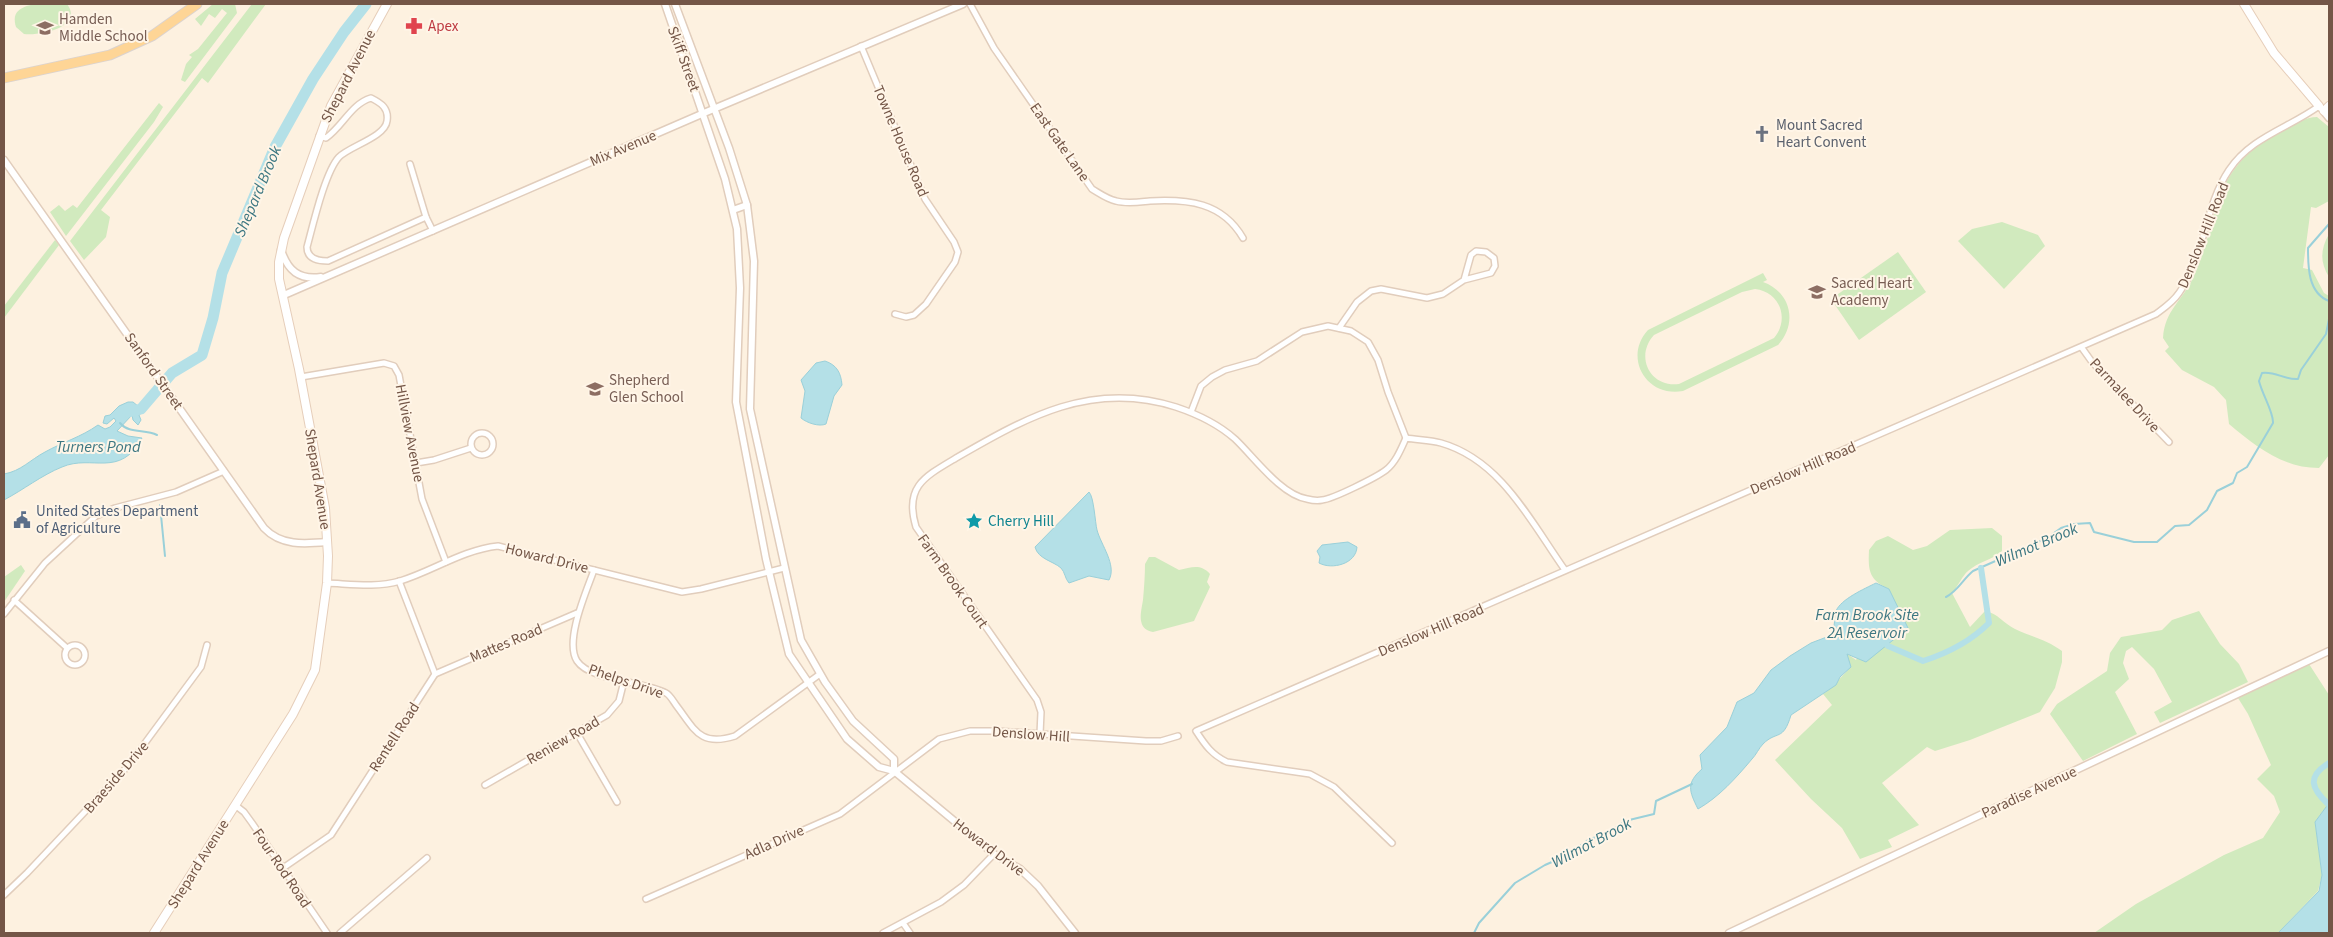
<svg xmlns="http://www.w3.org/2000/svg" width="2333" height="937" font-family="'Source Sans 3',sans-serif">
	<rect width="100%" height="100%" fill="#fdf1e0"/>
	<g fill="#d1eabe" fill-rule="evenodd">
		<path d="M35 4H67C84 27 40 36 24 34L16 27C11 11 21 7 35 4Z"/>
		<path d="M213 4H235L237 13 185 82 181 80 186 64 192 57 189 55 198 49 227 13 222 9 215 18 209 14 201 26 195 19Z"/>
		<path d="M252 4H266L208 83 202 78 101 210 110 217 106 237 84 260 70 241Z"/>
		<path d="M159 103 163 107 154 122 66 236 50 212 59 205 65 211 73 205 77 208Z"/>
		<path d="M2317 117 2329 127V201L2316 208 2311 207 2303 268 2312 270 2324 293 2329 296V455L2319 468C2283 468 2255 446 2229 424L2226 400 2214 387 2182 370 2165 351 2169 347 2163 338C2165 310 2182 301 2193 278 2222 216 2208 170 2279 133 2291 127 2304 117 2317 117Z"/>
		<path d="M2002 222 2038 235 2045 246 2004 289 1958 241 1972 229Z"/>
		<path d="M2329 234V277C2320 262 2320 250 2329 234Z"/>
		<path d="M55 240 59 245 4 318V306Z"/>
		<path d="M1898 252 1926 292 1859 340 1831 299Z"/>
		<path d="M1763 273 1767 280 1763 282C1791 292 1798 323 1778 345L1683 391C1646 398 1623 357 1648 330ZM1755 289C1780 292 1790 319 1774 338L1679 384C1651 388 1634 357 1654 335L1742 292Z"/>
		<path d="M1992 528 2002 536V551C1992 560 1978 562 1968 571 1963 575 1958 586 1952 593L1970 627 1985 611C1998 613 2004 624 2015 629 2032 637 2047 640 2062 651V662L2055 688 2040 712 1970 740 1935 751 1927 747 1882 783 1919 825 1888 840 1892 847 1860 859 1842 828 1811 799 1775 760 1832 705 1823 694C1835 686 1841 676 1851 667L1846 653 1856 660 1889 589C1869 580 1868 571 1869 550L1876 541 1888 536 1913 550 1927 546 1950 530Z"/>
		<path d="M1149 557H1155L1179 570C1191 568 1200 563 1210 574L1207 582 1210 587 1194 621 1153 632C1136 629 1141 612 1143 600 1144 588 1145 576 1145 564Z"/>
		<path d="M21 565 25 571 4 602V577Z"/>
		<path d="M2199 611 2220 644 2239 664 2248 682 2160 723 2154 712 2172 702 2154 669 2132 647 2126 651 2123 663 2129 679 2115 692 2137 734 2083 761 2050 714 2057 704 2107 671 2110 653 2121 637 2162 630 2172 620Z"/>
		<path d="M2309 664 2329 695V803L2315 822 2322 875 2318 891 2278 933H2094L2136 904 2224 855 2263 838 2280 812 2274 796 2257 779 2271 765 2248 714 2238 698Z"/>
	</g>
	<g fill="#b4e0e7" stroke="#9ad0d9">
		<path d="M825 361C837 365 841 373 842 385L834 396 826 424C819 427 807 423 801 418L805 391 801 380 816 363Z"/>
		<path d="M128 402H133L144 411 139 415 141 420 138 425 133 420 132 415 117 431 128 436 142 438C120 479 92 454 62 467 42 475 23 490 4 500V474C21 471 30 460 45 452 63 442 81 437 98 425L105 429 110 427 116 421 114 418 107 424 103 423 105 416 110 415 119 406Z"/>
		<path d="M1089 492C1094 497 1095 522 1097 530 1101 545 1117 565 1109 580L1089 576 1069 583C1065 579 1065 572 1061 568 1053 561 1038 559 1035 547Z"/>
		<path d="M1348 542 1357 547C1356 564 1332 570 1319 563L1320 557 1317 551 1322 545Z"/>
		<path d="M1876 583 1889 589 1908 628 1866 662 1847 654 1851 667 1840 677 1836 685 1791 715C1783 742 1777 730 1763 744 1759 748 1756 755 1752 759 1736 778 1719 797 1698 809 1689 791 1686 783 1702 769L1700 755 1727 727 1737 702 1754 693 1771 670 1790 656 1811 643 1832 635C1835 628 1834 618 1836 611 1841 599 1864 589 1876 583Z"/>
		<path d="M2329 803V933H2278L2319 891 2322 875 2315 822Z"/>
	</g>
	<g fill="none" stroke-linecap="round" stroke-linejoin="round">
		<g stroke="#9ad0d9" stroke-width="2">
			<path d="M2329 224 2308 248C2308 267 2308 293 2329 301"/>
			<path d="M120 423C129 434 145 429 157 435"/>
			<path d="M160 505 165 556"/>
			<path d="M1946 597C1958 591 1963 579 1973 571L2047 538 2061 528 2074 524 2090 523 2094 532 2134 542H2157L2175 526 2189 525 2207 510 2217 491 2233 483 2237 473 2247 467 2273 423C2274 413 2262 394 2259 381L2262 373C2275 371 2285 380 2298 379L2301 370 2326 334 2329 319"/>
			<path d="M1474 933 1479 923 1515 883 1545 865 1568 855 1588 840 1609 832 1625 821 1654 814 1656 801 1692 784"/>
		</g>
		<g stroke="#b4e0e7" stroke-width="6">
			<path d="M1883 640 1888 646 1923 661C1948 653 1970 642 1989 623L1981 568"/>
			<path d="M2328 804C2312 789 2306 777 2329 763"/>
		</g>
		<g stroke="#b4e0e7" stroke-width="11">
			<path d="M166 380 172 373 202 355 213 318 222 273 275 147 313 79 344 32 366 4"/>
			<path d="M128 412 141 409 159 388"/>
		</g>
		<g stroke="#e1cdbc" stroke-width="8">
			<g id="minor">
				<path d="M970 4 994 48 1092 189C1099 193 1107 199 1116 201 1127 204 1139 202 1150 201 1188 199 1222 202 1243 238"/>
				<path d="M861 46 925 199 954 242 958 252 955 262 926 304 914 315 906 317 895 314"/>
				<path d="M319 136 326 138C343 126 351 104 371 98 381 103 389 108 387 121 385 137 350 146 339 157 325 172 313 225 307 247 307 259 318 261 328 261L426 217 433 231"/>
				<path d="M410 164 426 217"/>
				<path d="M1339 328 1357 302 1371 291 1381 289 1427 298 1443 294 1464 280 1491 273 1495 266 1494 258 1486 252 1476 251 1471 255 1464 280"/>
				<path d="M2082 348 2092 362 2169 442"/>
				<path d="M301 377 384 363 394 366 399 375 422 499 446 562"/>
				<path d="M1191 412 1201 386 1212 377 1225 370 1257 361 1302 332 1328 326 1351 331 1368 342 1378 360 1388 392 1406 438"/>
				<circle cx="482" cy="444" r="11"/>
				<path d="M416 463 434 460 471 448"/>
				<path d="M594 570C587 590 564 641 577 661 590 681 645 681 666 693 670 695 673 701 676 705 695 730 700 747 735 736L820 674"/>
				<path d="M327 583C351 584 376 588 400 581 433 571 462 550 498 546L682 592 701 589 784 568"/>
				<path d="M14 600 67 648"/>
				<path d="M4 614 45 563 96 516 115 508 176 492 224 471"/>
				<circle cx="75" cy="655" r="10"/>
				<path d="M435 674 577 613"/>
				<path d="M577 733 617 802"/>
				<path d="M1040 734 1041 712 1037 700 916 527C904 487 924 477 956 458 1027 417 1092 380 1176 407 1197 414 1218 424 1235 439 1254 457 1281 495 1307 499 1311 500 1317 501 1322 500 1333 499 1377 477 1386 470 1396 462 1401 449 1406 438 1418 440 1430 440 1441 443 1501 460 1531 522 1565 570"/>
				<path d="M485 785 607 715 619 701 624 681"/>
				<path d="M235 805 244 812 252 823 327 933"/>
				<path d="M1392 843 1334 787 1310 774 1227 762C1212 755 1205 745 1196 731L2156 314C2164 308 2173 302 2179 293 2205 257 2204 207 2229 170 2251 137 2289 128 2319 106"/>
				<path d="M283 868 331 835 435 674 399 581"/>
				<path d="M4 895 27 873 128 766 201 667 207 645"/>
				<path d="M646 899 840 814 939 739 970 731H997L1146 741H1161L1178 736"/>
				<path d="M903 923 910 933"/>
				<path d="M340 933 427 858"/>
				<path d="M883 933 941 902 964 885 994 854"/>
			</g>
		</g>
		<g stroke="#e1cdbc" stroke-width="9">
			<g id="tertiary">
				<path d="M665 4 725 179 737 229 740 288 736 402 766 559 789 654 847 739 879 767 894 771 994 854 1020 869 1038 886 1075 933"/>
				<path d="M675 4 729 148 747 205 754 261 750 409 801 640 825 682 853 721 894 759V771"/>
				<path d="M2321 108 2329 118"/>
				<path d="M4 160 264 528C281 546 304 544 327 542"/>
				<path d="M733 210 747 205"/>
				<path d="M281 250C288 271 299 280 321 277"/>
				<path d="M284 295 704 113 963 4"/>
				<path d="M1729 933 2329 651"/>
			</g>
		</g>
		<g stroke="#e6ceba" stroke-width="10">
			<g id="secondary">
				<path d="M2244 4 2274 53 2319 106"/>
				<path d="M2324 111 2329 106"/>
				<path d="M154 933 293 714 315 670 327 583 328 556 325 508 299 369 279 279V262L284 238 331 106 387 4"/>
			</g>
		</g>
		<g stroke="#dbd3cf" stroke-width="11">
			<path id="primary" d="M4 78 110 55 152 36 197 4"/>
		</g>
		<use href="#minor" stroke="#fff" stroke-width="5"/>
		<use href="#tertiary" stroke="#fff" stroke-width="6"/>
		<use href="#secondary" stroke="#fff" stroke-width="8"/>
		<use href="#primary" stroke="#fed596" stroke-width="9"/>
	</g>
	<defs>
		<g id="pharmacy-bare" transform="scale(1.35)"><path d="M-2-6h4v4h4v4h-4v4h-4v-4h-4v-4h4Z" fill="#e0444e" stroke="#fff5e7" stroke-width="2.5" paint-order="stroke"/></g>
		<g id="school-bare" transform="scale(1.35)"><path d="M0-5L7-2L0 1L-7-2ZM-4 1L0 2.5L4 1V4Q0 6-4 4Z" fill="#8d6e63" stroke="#fff5e7" stroke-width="2.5" paint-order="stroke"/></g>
		<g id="church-bare" transform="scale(1.35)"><path d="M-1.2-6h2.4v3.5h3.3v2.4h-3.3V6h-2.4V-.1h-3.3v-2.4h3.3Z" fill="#6b7280" stroke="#fff5e7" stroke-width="2.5" paint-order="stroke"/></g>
		<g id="civic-bare" transform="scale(1.35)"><path d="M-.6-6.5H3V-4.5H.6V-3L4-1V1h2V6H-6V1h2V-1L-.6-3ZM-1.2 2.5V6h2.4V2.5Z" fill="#5c6f8a" stroke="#fff5e7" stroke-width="2.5" paint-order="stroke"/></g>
		<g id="sight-bare" transform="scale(1.35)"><path d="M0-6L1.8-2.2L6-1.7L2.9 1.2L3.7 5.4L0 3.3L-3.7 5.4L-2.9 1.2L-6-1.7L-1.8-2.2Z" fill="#0f9aa8" stroke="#fff5e7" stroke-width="2.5" paint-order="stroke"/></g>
	</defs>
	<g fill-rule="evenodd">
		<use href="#pharmacy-bare" x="414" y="26"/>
		<use href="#school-bare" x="45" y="28"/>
		<use href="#church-bare" x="1762" y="134"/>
		<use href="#school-bare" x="1817" y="292"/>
		<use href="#school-bare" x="595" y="389"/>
		<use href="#civic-bare" x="22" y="520"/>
		<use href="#sight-bare" x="974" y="521"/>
	</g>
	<g text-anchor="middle" stroke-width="4" stroke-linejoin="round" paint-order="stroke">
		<g font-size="15" fill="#785e54" stroke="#fff5e7" text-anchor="start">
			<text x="59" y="24">Hamden<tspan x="59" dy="17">Middle School</tspan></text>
			<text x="1831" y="288">Sacred Heart<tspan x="1831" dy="17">Academy</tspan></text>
			<text x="609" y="385">Shepherd<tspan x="609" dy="17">Glen School</tspan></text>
		</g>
		<g font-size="15" fill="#be3a42" stroke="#fff5e7" text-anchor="start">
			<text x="428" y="31">Apex</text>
		</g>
		<g font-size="15" fill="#745647" stroke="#fff5e7">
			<text transform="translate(684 59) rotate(70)" y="5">Skiff Street</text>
			<text transform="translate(348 76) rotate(-63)" y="5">Shepard Avenue</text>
			<text transform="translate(901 141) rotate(67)" y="5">Towne House Road</text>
			<text transform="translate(1060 142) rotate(55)" y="5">East Gate Lane</text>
			<text transform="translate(623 148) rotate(-23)" y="5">Mix Avenue</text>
			<text transform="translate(2203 235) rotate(-68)" y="5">Denslow Hill Road</text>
			<text transform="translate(154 371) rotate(55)" y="5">Sanford Street</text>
			<text transform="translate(2125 395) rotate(47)" y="5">Parmalee Drive</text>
			<text transform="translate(410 433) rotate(79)" y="5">Hillview Avenue</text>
			<text transform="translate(1803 468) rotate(-23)" y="5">Denslow Hill Road</text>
			<text transform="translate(318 479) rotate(81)" y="5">Shepard Avenue</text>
			<text transform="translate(547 558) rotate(14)" y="5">Howard Drive</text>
			<text transform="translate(953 581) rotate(55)" y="5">Farm Brook Court</text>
			<text transform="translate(1431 630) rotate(-23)" y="5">Denslow Hill Road</text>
			<text transform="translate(506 643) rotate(-23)" y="5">Mattes Road</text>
			<text transform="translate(626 681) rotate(19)" y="5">Phelps Drive</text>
			<text transform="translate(1031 734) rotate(4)" y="5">Denslow Hill</text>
			<text transform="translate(394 737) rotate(-57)" y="5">Rentell Road</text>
			<text transform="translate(563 740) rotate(-30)" y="5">Reniew Road</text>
			<text transform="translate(116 777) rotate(-49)" y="5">Braeside Drive</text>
			<text transform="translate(2029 792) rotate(-25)" y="5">Paradise Avenue</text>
			<text transform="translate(774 842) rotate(-24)" y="5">Adla Drive</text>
			<text transform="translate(989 847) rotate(37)" y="5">Howard Drive</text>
			<text transform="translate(198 864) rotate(-58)" y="5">Shepard Avenue</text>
			<text transform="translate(282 868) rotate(56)" y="5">Four Rod Road</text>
		</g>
		<g font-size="15" fill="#5b616d" stroke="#fff5e7" text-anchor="start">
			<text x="1776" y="130">Mount Sacred<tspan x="1776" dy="17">Heart Convent</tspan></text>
		</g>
		<g font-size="15" fill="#4e5e75" stroke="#fff5e7" text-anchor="start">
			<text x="36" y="516">United States Department<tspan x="36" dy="17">of Agriculture</tspan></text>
		</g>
		<g font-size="15" fill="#0d838f" stroke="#fff5e7" text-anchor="start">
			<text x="988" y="526">Cherry Hill</text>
		</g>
		<g font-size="16" font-style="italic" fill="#3d7782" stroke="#fff5e7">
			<text transform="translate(257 191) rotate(-67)" y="6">Shepard Brook</text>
			<text x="98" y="452">Turners Pond</text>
			<text transform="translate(2036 544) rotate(-23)" y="6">Wilmot Brook</text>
			<text x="1867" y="620">Farm Brook Site<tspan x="1867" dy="18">2A Reservoir</tspan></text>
			<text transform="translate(1591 842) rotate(-28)" y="6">Wilmot Brook</text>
		</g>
	</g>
	<rect width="2333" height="937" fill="none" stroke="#745647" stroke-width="10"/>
</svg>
